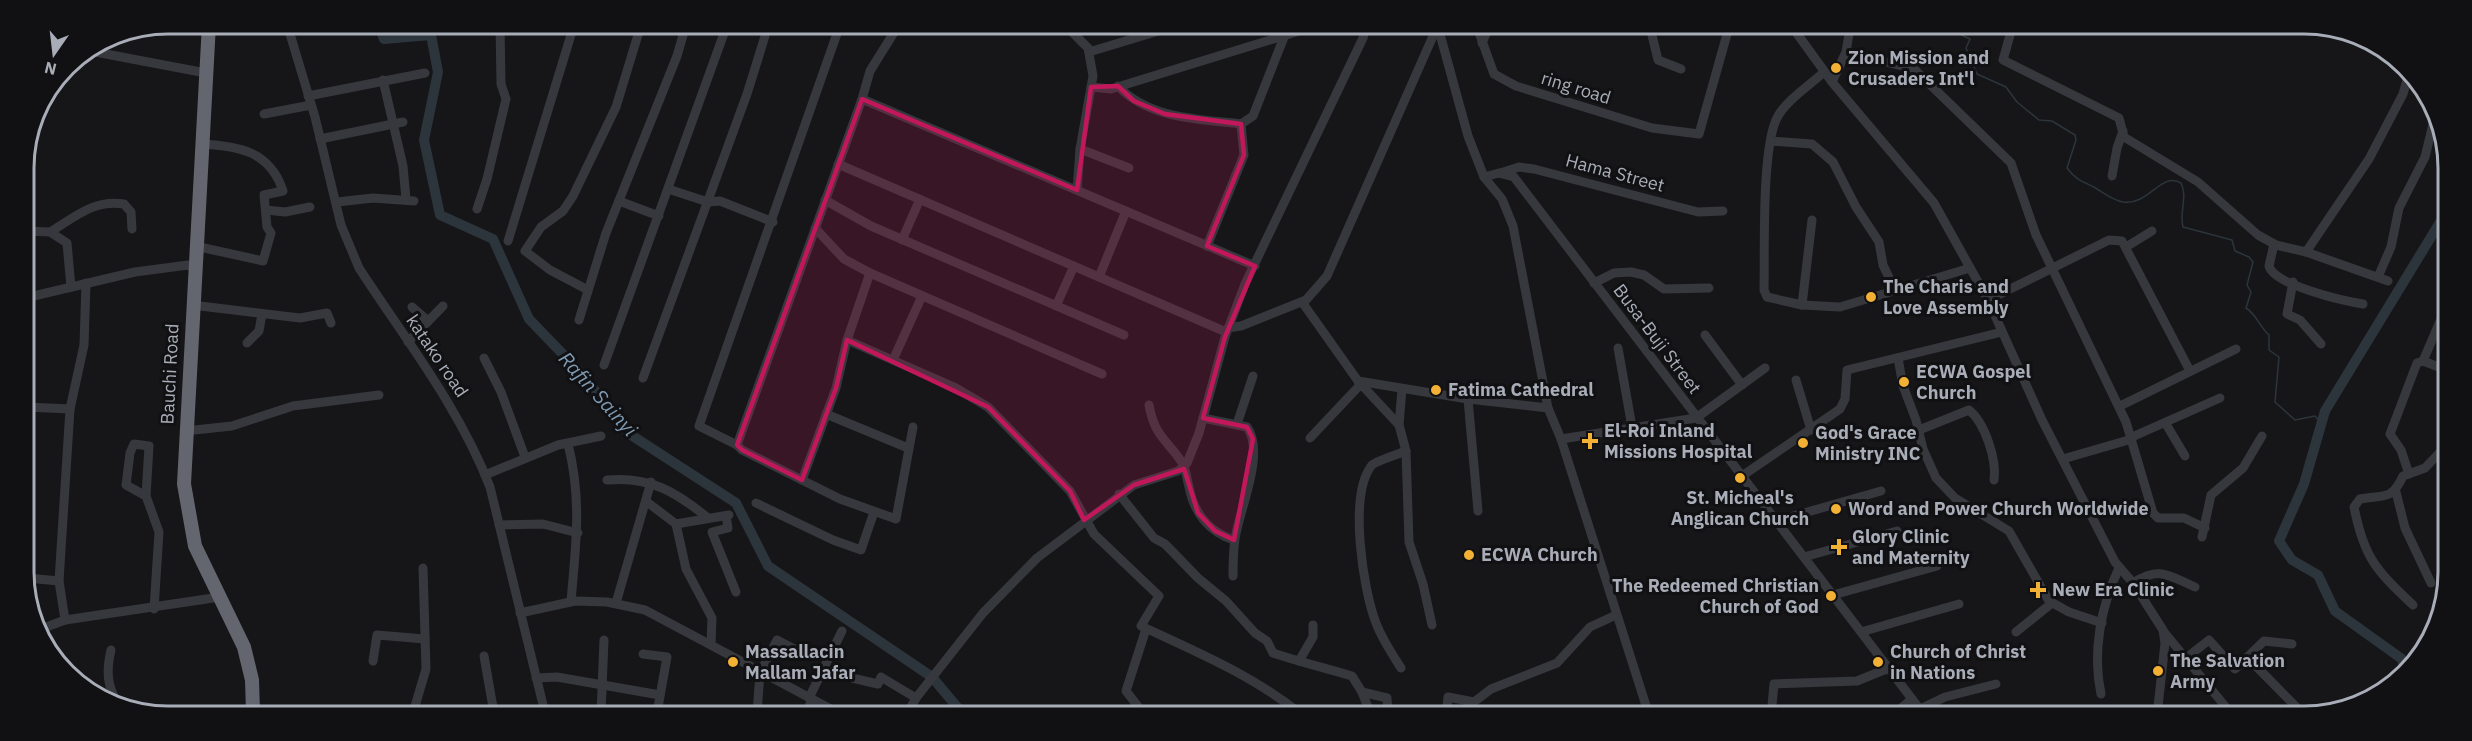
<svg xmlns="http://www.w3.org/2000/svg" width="2472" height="741" font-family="'IBM Plex Sans',sans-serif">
	<rect width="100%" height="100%" fill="#161618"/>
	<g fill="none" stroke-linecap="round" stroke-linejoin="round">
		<path stroke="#2c353c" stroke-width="1.5" d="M1947 28 1970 39 1966 48 1977 74 2006 87 2017 102 2039 120 2052 121 2075 135 2076 140 2067 168C2075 179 2083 182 2094 187 2104 193 2112 200 2123 202 2149 206 2161 171 2181 183 2188 197 2179 212 2183 227L2232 240 2235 251 2249 257 2253 262 2247 285 2251 292 2246 308C2257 315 2259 326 2269 335V350L2279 357 2275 402 2295 420 2315 416 2321 423"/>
		<g stroke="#2c353c" stroke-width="10">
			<path d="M378 24 384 39 431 35 438 72 424 140 440 215 493 239 529 319 583 375 628 433 736 503 768 566 932 677 963 714"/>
			<path d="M2405 671 2402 659 2335 611 2318 575 2292 560 2279 541 2304 484 2325 411 2445 214"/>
		</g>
		<g stroke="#37383d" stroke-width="9">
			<path d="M287 24 315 117 341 225 359 268C405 339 459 407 490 487L545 713"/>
			<path d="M840 25 699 426 737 445 742 450 840 499 896 519 913 427"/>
			<path d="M1066 26 1088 48 1093 76 1080 149 1077 190"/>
			<path d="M1438 27 1468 136 1484 177 1502 199 1513 226 1548 408 1561 439 1649 715"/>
			<path d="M1477 27 1494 74 1516 86 1652 128 1699 134 1729 27"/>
			<path d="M1650 27 1658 60 1681 69"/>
			<path d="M1793 28 1832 82 1934 203 1988 300 2042 420 2115 562 2133 583 2163 630 2165 643 2157 716"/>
			<path d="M2012 28 2003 60 2119 118 2124 137 2198 182 2258 235 2276 245 2306 252 2388 281"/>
			<path d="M1482 43 1489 27"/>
			<path d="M90 51 206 73"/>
			<path d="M1089 52 1175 26"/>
			<path d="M1846 52 1914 69 2011 163 2036 235 2126 422 2153 513 2158 518H2184L2205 528"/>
			<path d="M1824 72C1810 85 1787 100 1778 116 1761 145 1765 253 1764 290L1767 297 1802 305 1840 307 1970 268"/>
			<path d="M383 80 403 166 406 199"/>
			<path d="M1832 82 1846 52 1850 28"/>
			<path d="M1118 86C1149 119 1199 119 1241 124L1253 116 1284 37"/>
			<path d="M1091 87 1111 89 1312 27"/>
			<path d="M308 96 425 73"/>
			<path d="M862 99 1255 266"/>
			<path d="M264 114 311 105"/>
			<path d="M320 139 403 122"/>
			<path d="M1771 141 1812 144 1833 162 1856 207 1879 242 1883 265 1895 290"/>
			<path d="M1080 149 1129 168"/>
			<path d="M838 164 1226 332"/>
			<path d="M1500 173 1519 167 1534 169 1698 212 1723 211"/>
			<path d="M2112 176 2117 148 2123 131"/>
			<path d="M1484 177 1499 173 1514 177 1925 716"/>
			<path d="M668 189 708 202 720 201 773 222"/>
			<path d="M825 200 871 226 1124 335"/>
			<path d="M619 201 659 216"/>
			<path d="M337 202 373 198 414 201"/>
			<path d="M477 209 487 179 506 99 501 84 500 25"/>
			<path d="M266 210 285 212 310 207"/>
			<path d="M815 228 844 259 870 273 1102 374"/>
			<path d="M25 231 50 232 67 243 71 287"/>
			<path d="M50 232C75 217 94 199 124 204L131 212 132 229"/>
			<path d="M902 240 920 199"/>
			<path d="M508 241 574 25"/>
			<path d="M2274 244 2269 266C2274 285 2344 301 2363 304"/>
			<path d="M195 246 263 261 271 233 267 227 264 195 283 191C270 151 239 146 201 144"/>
			<path d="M1207 246 1244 155 1241 124"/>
			<path d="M2126 247 2152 231"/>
			<path d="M2306 252 2369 159 2403 94 2409 73"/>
			<path d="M1099 277 1126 211"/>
			<path d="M2378 277 2391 247 2399 208 2425 157 2434 120"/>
			<path d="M2293 282 2287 314 2300 320 2321 344"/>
			<path d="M1594 283 1614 273 1631 272 1644 275 1664 289 1709 288"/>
			<path d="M588 290 550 270 525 251 541 227 563 211 573 196 616 107 641 25"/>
			<path d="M25 298 135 272 188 265 194 268"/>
			<path d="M1988 300 2109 240 2122 241 2190 371"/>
			<path d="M1302 302 1358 381 1399 425 1406 451 1409 542 1423 584 1432 625"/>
			<path d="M192 305 300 318 327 313 331 323"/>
			<path d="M1802 305 1812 220"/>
			<path d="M1056 306 1074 266"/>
			<path d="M412 307 428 321"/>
			<path d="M579 320 606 233 677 56 686 25"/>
			<path d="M1228 328 1241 326 1306 300 1327 276 1437 27"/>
			<path d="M1705 335 1742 385"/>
			<path d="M847 340 954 387 988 407 1070 491 1094 534 1159 596 1141 626C1197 652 1254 676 1302 715"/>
			<path d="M408 342 443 306"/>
			<path d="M247 343 259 331 262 314"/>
			<path d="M1618 348 1632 427"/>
			<path d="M484 358 501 392 525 457"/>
			<path d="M1898 358 1903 386 1916 420 1923 449 1936 478 1955 498 2009 531 2049 601 2069 612 2102 623"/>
			<path d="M893 360 922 296"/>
			<path d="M604 365 727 25"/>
			<path d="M2444 369 2423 361 2444 312"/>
			<path d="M643 378 747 94 765 36 764 25"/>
			<path d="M1796 380 1811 430"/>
			<path d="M1358 381 1468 399 1548 408"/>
			<path d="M1468 399 1478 511"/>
			<path d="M1149 405C1155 438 1167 439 1183 464 1186 470 1187 480 1189 487 1194 513 1209 532 1234 540"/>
			<path d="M2120 406 2236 349"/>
			<path d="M26 407 70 409 84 345 86 283"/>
			<path d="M826 414 908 448"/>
			<path d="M1203 418 1247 427C1266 453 1239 510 1235 539 1233 552 1233 564 1233 576"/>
			<path d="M1237 424 1253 376"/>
			<path d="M2166 424 2185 456"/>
			<path d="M1399 425 1402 389"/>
			<path d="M1919 430 1969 410C1985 423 1997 460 1994 480"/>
			<path d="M185 431 232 426 293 406 379 395"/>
			<path d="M2132 437 2220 398"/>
			<path d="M1310 438 1361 384"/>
			<path d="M1561 439 1696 418 1765 368"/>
			<path d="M568 444C582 499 576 545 571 601"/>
			<path d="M737 445 862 99 870 71 898 26"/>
			<path d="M2063 459 2132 439"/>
			<path d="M2409 474 2401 450 2390 434 2417 363 2423 361"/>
			<path d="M485 475 558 445 601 436"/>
			<path d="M1742 476 1840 409 1845 399 1847 370 2002 332"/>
			<path d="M607 480C650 476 676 492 708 518"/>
			<path d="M802 480 836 388 847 340 870 273"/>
			<path d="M2396 492 2405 528 2431 583"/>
			<path d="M1119 494 1154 538 1165 544 1198 578 1226 601 1255 633 1267 641 1273 653C1300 662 1325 668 1352 676L1362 692 1387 698 1388 713"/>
			<path d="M146 496 126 485 130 453 134 444 149 446 146 496 159 532 154 609"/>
			<path d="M647 502 676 524 686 569 712 618 711 644"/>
			<path d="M756 503 833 540 861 550 874 512"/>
			<path d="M726 516 728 528 712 532 736 592"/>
			<path d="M1776 521 1881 491"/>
			<path d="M676 524 729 515"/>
			<path d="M499 525 543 524 578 533"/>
			<path d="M2202 537 2211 495 2243 468 2262 436"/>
			<path d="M1804 557 1897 531"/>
			<path d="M27 578 59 581"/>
			<path d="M2133 583C2160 566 2168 575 2195 587"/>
			<path d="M1833 595 1937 566"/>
			<path d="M616 603 651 482"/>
			<path d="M2413 605C2376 570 2364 558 2354 507L2360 499C2384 494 2391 502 2403 476L2425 468 2444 448"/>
			<path d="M520 613 575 601 607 602 645 610 840 714"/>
			<path d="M65 620 59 581 70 409"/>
			<path d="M41 629 65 620 220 597"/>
			<path d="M1861 632 1959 604"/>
			<path d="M2016 632 2052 603"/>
			<path d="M2164 632 2234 717"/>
			<path d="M111 650C106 671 107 686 118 704"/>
			<path d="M643 654 667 657 657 713"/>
			<path d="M484 656 494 713"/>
			<path d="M2186 658 2209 640 2235 669 2264 641 2292 644"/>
			<path d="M2248 658 2306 717"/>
			<path d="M373 661 377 635 425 639"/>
			<path d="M1299 661 1313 637V625"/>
			<path d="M1401 668C1392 654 1382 639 1376 623 1363 590 1348 494 1372 465 1376 461 1398 454 1406 451"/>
			<path d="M536 678 557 677 660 695"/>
			<path d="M852 678 878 684 881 677 916 698"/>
			<path d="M1362 692 1371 715"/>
			<path d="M2101 694C2092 652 2101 606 2119 568"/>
			<path d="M809 698 842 631"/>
			<path d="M1920 709 1945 697 1996 684"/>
			<path d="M413 713 426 669 423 568"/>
			<path d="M601 713 604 640"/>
			<path d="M757 713 760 673 777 640 798 651"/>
			<path d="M806 714 812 699"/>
			<path d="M907 714 916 698 983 613 1037 558 1134 485 1178 471 1187 463 1199 433 1225 337 1245 284 1363 38 1366 27"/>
			<path d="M1144 714 1126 691 1146 629"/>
			<path d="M1446 715 1448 697 1474 702 1491 689 1557 663 1590 627 1616 615"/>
			<path d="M1771 716 1774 684 1857 681 1889 668"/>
			<path d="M1874 716 1900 709 1912 699"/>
		</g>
		<path stroke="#63666e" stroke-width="14" d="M209 24 184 484 195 546 244 647 252 680 253 712"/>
	</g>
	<path fill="#c2185b" fill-opacity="0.2" stroke="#c2185b" stroke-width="4.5" stroke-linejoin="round" d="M1118 86 1134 101 1165 114 1241 124 1244 155 1207 246 1255 266 1225 337 1203 418 1247 427 1253 439 1234 540 1215 531 1198 513 1184 469 1134 485 1084 520 1070 491 988 407 847 340 836 388 802 480 742 450 737 445 862 99 1077 190 1091 87Z"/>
	<g fill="#f2b134" stroke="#111113" stroke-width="2">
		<circle cx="1836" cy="68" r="6"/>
		<circle cx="1871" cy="297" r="6"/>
		<circle cx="1904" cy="382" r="6"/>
		<circle cx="1436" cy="390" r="6"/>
		<path d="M1587 432h6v6h6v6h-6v6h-6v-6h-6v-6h6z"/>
		<circle cx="1803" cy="443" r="6"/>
		<circle cx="1740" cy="478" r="6"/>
		<circle cx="1836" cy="509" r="6"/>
		<path d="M1836 538h6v6h6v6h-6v6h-6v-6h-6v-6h6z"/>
		<circle cx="1469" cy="555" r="6"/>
		<path d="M2035 581h6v6h6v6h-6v6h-6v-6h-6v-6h6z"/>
		<circle cx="1831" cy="596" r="6"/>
		<circle cx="733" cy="662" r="6"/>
		<circle cx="1878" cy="662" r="6"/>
		<circle cx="2158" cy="671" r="6"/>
	</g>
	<g text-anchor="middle" stroke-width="6" stroke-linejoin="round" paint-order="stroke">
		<g font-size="18" font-weight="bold" fill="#a8adb8" stroke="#111113" text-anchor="start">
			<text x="1848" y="64">Zion Mission and<tspan x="1848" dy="21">Crusaders Int'l</tspan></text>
			<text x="1883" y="293">The Charis and<tspan x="1883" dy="21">Love Assembly</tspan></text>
			<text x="1916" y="378">ECWA Gospel<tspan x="1916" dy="21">Church</tspan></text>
			<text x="1448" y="396">Fatima Cathedral</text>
			<text x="1604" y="437">El-Roi Inland<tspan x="1604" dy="21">Missions Hospital</tspan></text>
			<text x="1815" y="439">God's Grace<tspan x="1815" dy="21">Ministry INC</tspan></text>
			<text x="1740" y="504" text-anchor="middle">St. Micheal's<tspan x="1740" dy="21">Anglican Church</tspan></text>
			<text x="1848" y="515">Word and Power Church Worldwide</text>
			<text x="1852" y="543">Glory Clinic<tspan x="1852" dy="21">and Maternity</tspan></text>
			<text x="1481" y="561">ECWA Church</text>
			<text x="1819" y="592" text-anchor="end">The Redeemed Christian<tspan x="1819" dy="21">Church of God</tspan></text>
			<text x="2052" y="596">New Era Clinic</text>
			<text x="745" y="658">Massallacin<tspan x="745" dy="21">Mallam Jafar</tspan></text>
			<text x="1890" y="658">Church of Christ<tspan x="1890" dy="21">in Nations</tspan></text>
			<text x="2170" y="667">The Salvation<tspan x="2170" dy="21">Army</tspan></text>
		</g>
		<g font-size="18" fill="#a8adb8" stroke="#111113">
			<text transform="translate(1576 88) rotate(17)" y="6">ring road</text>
			<text transform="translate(1615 173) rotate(15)" y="6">Hama Street</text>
			<text transform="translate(1657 339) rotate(53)" y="6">Busa-Buji Street</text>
			<text transform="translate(437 356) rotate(56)" y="6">katako road</text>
			<text transform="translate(170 374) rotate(-87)" y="6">Bauchi Road</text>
		</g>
		<g font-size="20" font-style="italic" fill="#7f9bb3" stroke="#111113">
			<text transform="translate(598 394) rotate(48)" y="7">Rafin Sainyi</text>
		</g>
	</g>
	<path d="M0 0H2472V741H0ZM168 34H2304A134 134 0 0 1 2438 168V572A134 134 0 0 1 2304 706H168A134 134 0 0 1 34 572V168A134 134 0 0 1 168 34Z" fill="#111113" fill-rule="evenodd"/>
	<path fill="none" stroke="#a8adb8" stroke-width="3" d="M168 34H2304A134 134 0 0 1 2438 168V572A134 134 0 0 1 2304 706H168A134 134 0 0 1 34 572V168A134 134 0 0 1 168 34Z"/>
	<g transform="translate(54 54) rotate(194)" stroke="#111113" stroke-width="4.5" paint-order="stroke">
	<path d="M0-4.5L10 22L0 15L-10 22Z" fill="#a8adb8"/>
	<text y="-9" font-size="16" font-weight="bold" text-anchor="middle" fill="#a8adb8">N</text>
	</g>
</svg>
